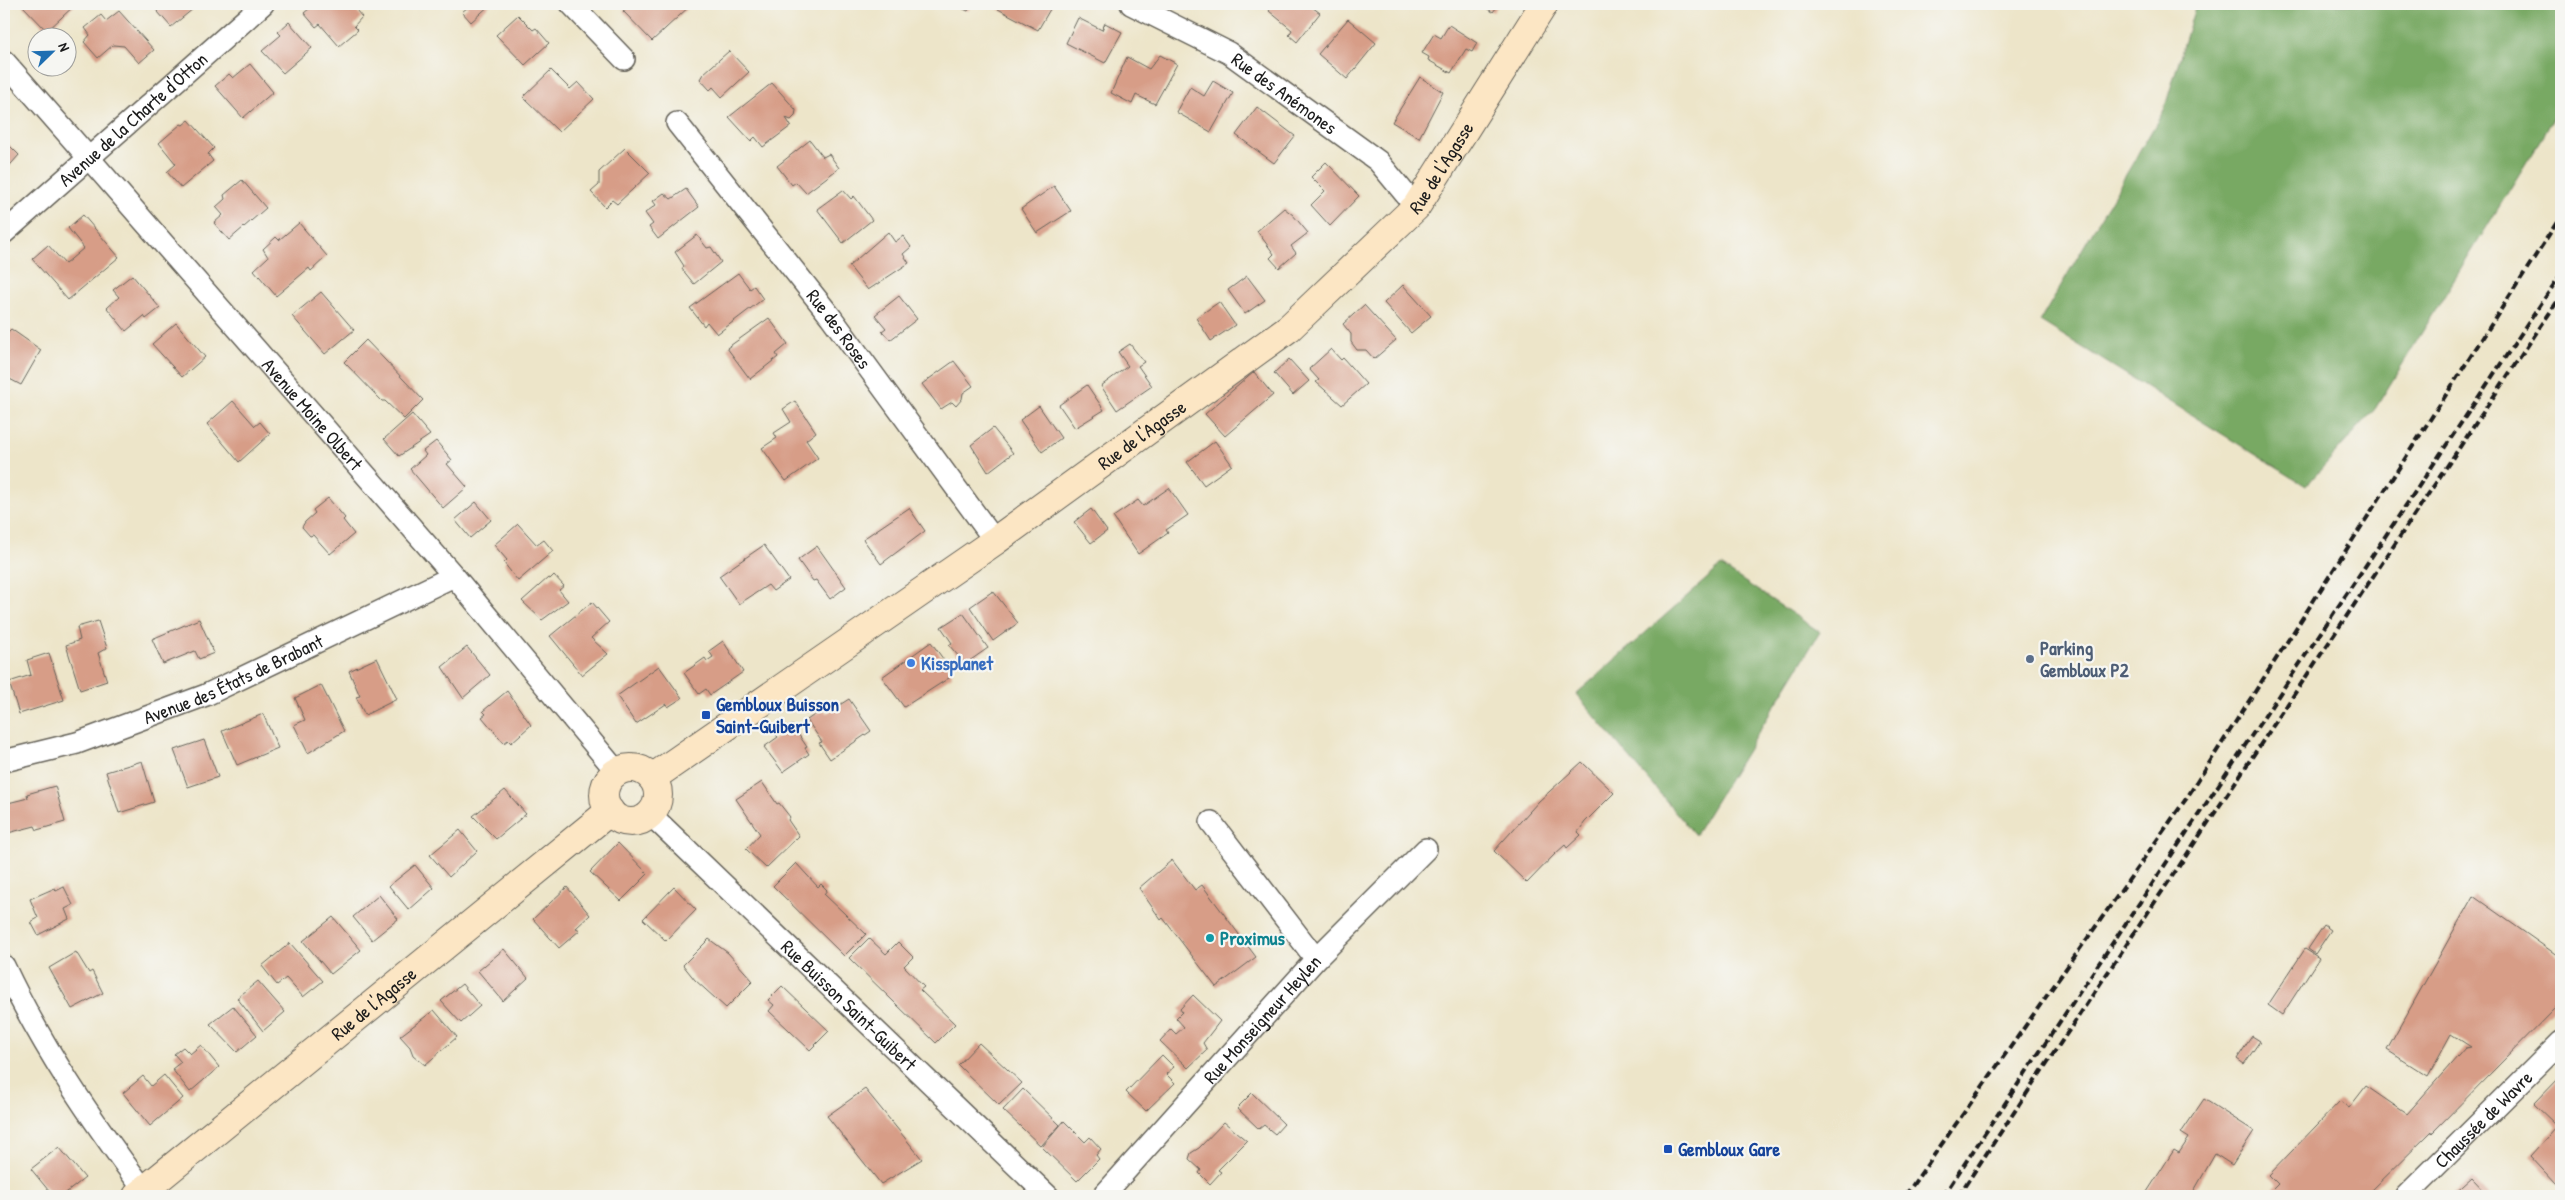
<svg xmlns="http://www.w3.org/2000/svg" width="2565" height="1200" font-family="'Patrick Hand',sans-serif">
	<rect width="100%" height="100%" fill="#f6f6f2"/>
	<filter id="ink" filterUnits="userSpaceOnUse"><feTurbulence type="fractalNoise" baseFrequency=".02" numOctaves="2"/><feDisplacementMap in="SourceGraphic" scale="10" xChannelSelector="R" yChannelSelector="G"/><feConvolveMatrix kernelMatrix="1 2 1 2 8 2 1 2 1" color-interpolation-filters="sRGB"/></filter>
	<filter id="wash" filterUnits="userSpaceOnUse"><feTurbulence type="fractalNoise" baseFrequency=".0096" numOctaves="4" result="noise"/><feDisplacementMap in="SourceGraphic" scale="20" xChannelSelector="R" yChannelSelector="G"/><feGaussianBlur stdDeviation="1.12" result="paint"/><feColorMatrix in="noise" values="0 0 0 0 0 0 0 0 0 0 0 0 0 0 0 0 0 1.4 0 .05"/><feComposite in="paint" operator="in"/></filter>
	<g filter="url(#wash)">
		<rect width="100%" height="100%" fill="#ede5c9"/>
		<g fill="#78a964" stroke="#4a6240">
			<path d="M2196 4H2561V106L2375 409 2306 486 2040 321 2164 110Z"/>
			<path d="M1721 566 1820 632 1695 835 1576 694Z"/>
		</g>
		<g id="blocks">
			<g fill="#d79d87">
				<path d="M21 4H76L47 31Z"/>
				<path d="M151 4H199L171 27Z"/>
				<path d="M315 4H351L362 17 354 26 358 30 339 46 320 24 316 27 304 13Z"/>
				<path d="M465 4H491L471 22 462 12 468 7Z"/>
				<path d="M631 4H692L652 41 623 11Z"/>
				<path d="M958 4H972L968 11 957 6Z"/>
				<path d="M1001 4H1053L1038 30 998 9Z"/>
				<path d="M1274 4H1308L1320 13 1297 42 1289 35 1292 30 1269 11Z"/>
				<path d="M1479 4H1499L1493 12Z"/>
				<path d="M119 11 154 50 139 63 124 46 113 45 98 58 84 42 90 35 85 28 101 15 106 21Z"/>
				<path d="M518 15 533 30 536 28 549 43 525 65 496 35Z"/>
				<path d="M1078 18 1102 30 1105 23 1122 32 1105 63 1066 43Z"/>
				<path d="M1348 19 1376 43 1347 79 1318 54Z"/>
				<path d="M289 22 312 48 283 73 262 51 281 35 278 32Z"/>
				<path d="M1449 25 1477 43 1472 52 1466 49 1451 73 1428 60 1429 57 1422 53 1434 34 1441 38Z"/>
				<path d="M729 51 749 72 722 97 713 87 710 90 700 79 703 74Z"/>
				<path d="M1160 55 1177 64 1155 104 1136 95 1132 104 1111 93 1127 57 1149 69Z"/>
				<path d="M250 64 273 92 243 118 215 86 229 74 233 78Z"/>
				<path d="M551 70 570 89 578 82 594 99 559 132 523 97Z"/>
				<path d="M1420 77 1443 92 1419 138 1392 122Z"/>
				<path d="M1213 81 1233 93 1211 132 1176 112 1190 87 1204 96Z"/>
				<path d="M772 83 796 110 795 116 791 120 786 118 791 126 763 147 755 137 751 141 729 117Z"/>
				<path d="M1257 107 1295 136 1274 163 1236 135Z"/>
				<path d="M189 120 214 148 208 154 213 161 181 188 167 172 176 164 159 143 181 124 183 125Z"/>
				<path d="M4 140 19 155 4 172Z"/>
				<path d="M810 140 823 157 829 154 839 168 806 193 796 182 792 185 777 166Z"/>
				<path d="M625 148 650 173 617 204 612 200 605 207 591 192 599 185V172Z"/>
				<path d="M1326 162 1359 196 1330 226 1311 205 1325 191 1311 177Z"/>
				<path d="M242 180 266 208 229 240 214 223 223 215 216 207 225 199 224 195Z"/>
				<path d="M1054 186 1071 211 1037 233 1021 209Z"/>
				<path d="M686 189 699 207 658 239 649 227 653 224 645 213 656 205 653 201 664 193 671 199Z"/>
				<path d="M843 190 851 199 854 196 872 220 843 243 817 209Z"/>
				<path d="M1284 208 1293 215 1308 233 1291 246 1296 253 1279 268 1270 258 1274 254 1257 231Z"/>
				<path d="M83 215 119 257 68 300 32 259 48 245 65 264 84 248 68 228Z"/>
				<path d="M299 223 327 256 311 271 309 268 276 296 254 270 268 257 263 249 276 237 279 240Z"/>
				<path d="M888 232 895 242 903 236 911 247 903 254 909 263 868 290 849 266Z"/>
				<path d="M697 235 707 248 711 247 721 262 694 284 682 269 684 266 675 252Z"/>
				<path d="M738 273 750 289 754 286 763 299 717 334 707 322 704 326 690 308Z"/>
				<path d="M132 275 160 308 146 319 144 316 126 331 107 308 119 297 113 290Z"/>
				<path d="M1247 276 1265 300 1245 314 1228 290Z"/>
				<path d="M1403 285 1431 316 1411 333 1384 303Z"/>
				<path d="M321 292 354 330 325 354 292 316Z"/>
				<path d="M899 296 917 319 890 340 882 331 886 328 875 315Z"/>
				<path d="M1219 302 1235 325 1211 341 1196 318Z"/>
				<path d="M1364 305 1396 340 1374 359 1366 350H1357L1351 342V334L1343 324Z"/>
				<path d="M769 318 788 344 776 354 778 357 750 379 727 348Z"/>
				<path d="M176 323 205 357 182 377 152 344Z"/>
				<path d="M11 329 41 350 21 385 4 376V336Z"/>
				<path d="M366 340 423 400 404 419 385 401H382L344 362Z"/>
				<path d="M1130 344 1144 362 1138 366 1152 386 1117 410 1101 386 1128 366 1118 352Z"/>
				<path d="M1331 349 1341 360 1343 358 1366 384 1342 405 1316 382 1319 380 1309 369Z"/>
				<path d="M1289 359 1309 381 1293 395 1274 373Z"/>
				<path d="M954 361 973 386 963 393 962 399 956 406 952 402 941 409 922 384Z"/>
				<path d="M1254 372 1273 395 1225 436 1205 414Z"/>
				<path d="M1087 385 1104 410 1075 428 1059 405Z"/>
				<path d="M233 401 255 426 260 422 270 434 239 462 207 424Z"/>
				<path d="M795 401 816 432 806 440 818 458 786 481 762 448 777 438 774 433 791 422 783 409Z"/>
				<path d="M1039 406 1061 438 1042 452 1020 420Z"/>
				<path d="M412 414 430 435 399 456 384 439Z"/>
				<path d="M993 428 1013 453 988 472 971 445Z"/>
				<path d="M436 441 452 460 447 464 467 487 443 508 410 469 426 455 423 451Z"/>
				<path d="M1215 441 1232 465 1204 485 1187 462Z"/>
				<path d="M1169 488 1188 515 1166 530 1168 533 1138 554 1113 517 1138 500 1143 506Z"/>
				<path d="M328 498 345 518 343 520 354 534 330 554 313 535 310 536 302 527 305 522 315 513 313 510Z"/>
				<path d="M476 502 491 520 470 538 455 520Z"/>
				<path d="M909 508 925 531 881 564 863 539Z"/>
				<path d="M1091 509 1107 531 1091 543 1074 522Z"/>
				<path d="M518 524 537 545 544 540 553 551 518 581 504 563 507 560 494 545Z"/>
				<path d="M764 545 789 580 773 591 768 585 739 604 719 576Z"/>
				<path d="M817 546 846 587 830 599 816 580 813 581 798 560Z"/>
				<path d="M554 575 564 586 559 590 568 601 542 620 522 601 548 578 550 579Z"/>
				<path d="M993 591 1018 623 993 641 970 607Z"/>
				<path d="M592 602 609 622 591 638 608 654 582 675 550 636Z"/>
				<path d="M963 613 988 648 965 664 949 645 952 643 941 627Z"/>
				<path d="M199 619 214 653 199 659 195 651 163 664 152 639Z"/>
				<path d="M98 621 107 648 98 653 107 681 80 690 66 645 80 640 77 627Z"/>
				<path d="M723 641 743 672 710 695 706 689 699 694 684 673 705 658 707 661 713 657 709 651Z"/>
				<path d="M931 642 951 670 952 676 904 707 882 677Z"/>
				<path d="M467 647 490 675 463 698 442 667Z"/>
				<path d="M49 653 64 700 19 714 9 682 31 675 27 660Z"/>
				<path d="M377 658 397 699 365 715 356 697 360 696 349 671Z"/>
				<path d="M659 666 682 698 668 707 666 704 636 724 617 696Z"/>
				<path d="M321 685 344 731 308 753 294 725 305 720 295 698Z"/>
				<path d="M507 691 531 725 511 743 508 740 504 743 482 717 486 714 483 711Z"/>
				<path d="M849 699 871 731 830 759 819 743 822 742 807 720 823 709 827 713Z"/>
				<path d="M263 714 278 748 237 765 222 731Z"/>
				<path d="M792 725 807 747 805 748 809 754 783 772 764 747 778 737 776 735Z"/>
				<path d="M204 740 218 777 188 787 174 750Z"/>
				<path d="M142 761 154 802 119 813 106 772Z"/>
				<path d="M1582 762 1614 793 1585 822 1578 832 1581 835 1567 848 1565 845 1555 854 1527 883 1494 851 1539 801Z"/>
				<path d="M762 782 777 804 779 803 790 817 788 820 799 836 766 868 746 849 760 834 736 799Z"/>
				<path d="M55 786 65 822 37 830 35 826 4 834V804L28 798 27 794Z"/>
				<path d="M505 790 526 814 496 839 473 816Z"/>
				<path d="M460 830 477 851 449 877 430 855Z"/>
				<path d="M618 843 648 874 621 901 590 872Z"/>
				<path d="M1172 860 1195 890 1202 885 1256 957 1216 987 1163 918 1161 920 1139 888Z"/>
				<path d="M796 863 818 887 821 884 827 890 824 894 866 934 844 956 773 886Z"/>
				<path d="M415 865 434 888 409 910 389 886Z"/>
				<path d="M64 887 73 905 65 909 69 919 38 935 31 922 38 918 30 899 55 888 56 891Z"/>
				<path d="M567 887 590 915 576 928 580 930 559 948 533 919Z"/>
				<path d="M674 887 696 910 666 941 643 919Z"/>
				<path d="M379 895 398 919 372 940 353 917Z"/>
				<path d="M2473 896 2561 958V1002L2432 1133V1131L2366 1196H2266L2278 1184 2269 1175 2340 1101 2349 1108 2366 1086 2407 1114 2465 1048 2471 1047 2451 1034 2428 1076 2387 1050Z"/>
				<path d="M333 917 361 950 331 974 303 941Z"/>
				<path d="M2324 925 2331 930 2315 954 2308 949Z"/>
				<path d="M869 938 886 954 898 942 913 957 904 966 924 987 920 990 955 1024 936 1043 849 958Z"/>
				<path d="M709 939 728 953 753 981 726 1008 695 980 683 965Z"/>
				<path d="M290 943 323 981 303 997 286 978 277 985 262 966Z"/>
				<path d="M504 949 528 978 503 1001 478 971Z"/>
				<path d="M2305 949 2319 958 2282 1015 2268 1005Z"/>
				<path d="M76 952 89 973 92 971 103 993 72 1009 49 968Z"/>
				<path d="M258 981 285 1012 263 1031 237 998Z"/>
				<path d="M462 984 480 1006 461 1023 441 1001Z"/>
				<path d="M782 986 829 1031 810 1050 769 1011 774 1005 768 1000Z"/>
				<path d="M1193 995 1220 1021 1203 1043 1207 1050 1188 1068 1160 1041 1171 1029 1176 1034 1184 1027 1176 1018 1182 1012 1180 1009Z"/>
				<path d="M233 1006 257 1035 237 1052 210 1024Z"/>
				<path d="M434 1010 457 1037 425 1065 413 1055 410 1047 400 1036Z"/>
				<path d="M2252 1036 2260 1041 2244 1064 2237 1059Z"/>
				<path d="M979 1043 1022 1083 999 1105 958 1065Z"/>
				<path d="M201 1045 219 1067 190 1092 172 1069 181 1062 174 1054 183 1047 190 1054Z"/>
				<path d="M1162 1055 1174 1067 1166 1074 1175 1083 1146 1111 1126 1092Z"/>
				<path d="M164 1075 183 1098 150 1126 123 1093 143 1076 151 1086Z"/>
				<path d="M2561 1076V1179L2556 1184 2530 1156 2557 1126 2534 1104Z"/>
				<path d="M865 1089 922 1159 881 1184 827 1116Z"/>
				<path d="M1023 1089 1060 1125 1041 1146 1003 1110Z"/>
				<path d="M1252 1093 1284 1124 1275 1134 1264 1125 1259 1129 1237 1108Z"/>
				<path d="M2204 1099 2254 1131 2232 1165 2215 1154 2191 1196H2148L2145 1195 2174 1150 2179 1153 2189 1138 2181 1133Z"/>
				<path d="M1064 1121 1085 1142 1090 1137 1101 1149 1096 1155 1099 1159 1077 1181 1042 1147Z"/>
				<path d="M1224 1122 1247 1141 1218 1170 1221 1172 1210 1184 1199 1173 1201 1170 1189 1159 1191 1153 1199 1148Z"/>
				<path d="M59 1147 85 1178 62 1196H53L31 1169Z"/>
				<path d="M2472 1178 2489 1196H2452Z"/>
			</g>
		</g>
	</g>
	<g filter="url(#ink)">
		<use href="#blocks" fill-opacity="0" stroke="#656259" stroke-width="1"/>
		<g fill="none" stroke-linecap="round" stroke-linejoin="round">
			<g stroke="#656259" stroke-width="24">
				<g id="street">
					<path d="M571 4 624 59"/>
					<path id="s1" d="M1131 4 1229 53 1378 161 1416 207"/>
					<path id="s2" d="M4 61 454 576 617 772"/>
					<path id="s3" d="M677 123 831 317 995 541"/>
					<path id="s4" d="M4 233 263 4"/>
					<path id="s5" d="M4 761 77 743 206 695 454 576"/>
					<path id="s6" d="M650 814 1048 1196"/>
					<path d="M1211 822 1316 959"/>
					<path d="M4 966C42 1047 91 1119 144 1190"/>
					<path id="s7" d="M1103 1196 1316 959 1426 849"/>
					<path id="s8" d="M2406 1196 2561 1042"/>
				</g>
			</g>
			<g stroke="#656259" stroke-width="30">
				<g id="secondary">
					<circle cx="631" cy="795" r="27"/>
					<path id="s9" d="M652 778 995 541 1289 328 1416 207 1544 4"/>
					<path id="s10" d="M137 1196 610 811"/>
				</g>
			</g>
			<use href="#street" stroke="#fff" stroke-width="21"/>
			<use href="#secondary" stroke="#fce6c4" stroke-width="28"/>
			<g stroke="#1c1c1c" stroke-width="4" stroke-dasharray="8 4" stroke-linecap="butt">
				<path d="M1905 1196 2186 799 2561 216"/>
				<path d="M1943 1196 2561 274"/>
				<path d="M1958 1196 2561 296"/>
			</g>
		</g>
	</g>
	<circle fill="#5c6f8a" stroke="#f6f6f2" stroke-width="2" cx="2030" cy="659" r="5"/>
	<circle fill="#3f7fe0" stroke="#f6f6f2" stroke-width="2" cx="911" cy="663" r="5"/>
	<g fill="#1a4fb4" stroke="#f6f6f2" stroke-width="2">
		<rect x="701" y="710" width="10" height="10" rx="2.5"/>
		<rect x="1663" y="1144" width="10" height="10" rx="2.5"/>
	</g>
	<circle fill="#0f9aa8" stroke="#f6f6f2" stroke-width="2" cx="1210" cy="938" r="5"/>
	<g text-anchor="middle" stroke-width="4.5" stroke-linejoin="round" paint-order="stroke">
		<g font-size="19" fill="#1c1c1c" stroke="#f6f6f2">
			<text dy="7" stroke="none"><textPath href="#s1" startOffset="178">Rue des Anémones</textPath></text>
			<text dy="7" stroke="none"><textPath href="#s4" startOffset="172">Avenue de la Charte d'Otton</textPath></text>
			<text dy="7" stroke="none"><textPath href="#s9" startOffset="1002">Rue de l'Agasse</textPath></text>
			<text dy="7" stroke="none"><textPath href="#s3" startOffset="262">Rue des Roses</textPath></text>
			<text dy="7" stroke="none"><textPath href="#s2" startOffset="469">Avenue Moine Olbert</textPath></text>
			<text dy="7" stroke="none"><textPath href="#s9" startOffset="598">Rue de l'Agasse</textPath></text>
			<text dy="7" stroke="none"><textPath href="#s5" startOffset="244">Avenue des États de Brabant</textPath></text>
			<text dy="7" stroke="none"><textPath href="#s10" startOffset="305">Rue de l'Agasse</textPath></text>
			<text dy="7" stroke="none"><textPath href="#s6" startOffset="276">Rue Buisson Saint-Guibert</textPath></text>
			<text dy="7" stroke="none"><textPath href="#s7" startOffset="238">Rue Monseigneur Heylen</textPath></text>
			<text dy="7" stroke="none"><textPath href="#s8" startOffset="109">Chaussée de Wavre</textPath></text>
		</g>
		<g font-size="19" font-weight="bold" fill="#4e5e75" stroke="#f6f6f2" text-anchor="start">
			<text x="2040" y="655">Parking<tspan x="2040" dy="22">Gembloux P2</tspan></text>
		</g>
		<g font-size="19" font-weight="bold" fill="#366cbe" stroke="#f6f6f2" text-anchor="start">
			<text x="921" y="670">Kissplanet</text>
		</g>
		<g font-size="19" font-weight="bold" fill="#164399" stroke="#f6f6f2" text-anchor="start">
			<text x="716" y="711">Gembloux Buisson<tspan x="716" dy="22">Saint-Guibert</tspan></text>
			<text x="1678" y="1156">Gembloux Gare</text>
		</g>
		<g font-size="19" font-weight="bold" fill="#0d838f" stroke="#f6f6f2" text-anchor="start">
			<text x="1220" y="945">Proximus</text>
		</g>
	</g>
	<rect width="2565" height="1200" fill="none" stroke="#f6f6f2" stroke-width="20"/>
	<g transform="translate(52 52) rotate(67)"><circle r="24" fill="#f6f6f2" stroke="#9f9f9c"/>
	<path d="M0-4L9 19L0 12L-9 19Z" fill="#1f6fb2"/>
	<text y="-8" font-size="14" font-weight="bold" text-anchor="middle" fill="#1c1c1c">N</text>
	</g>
</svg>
